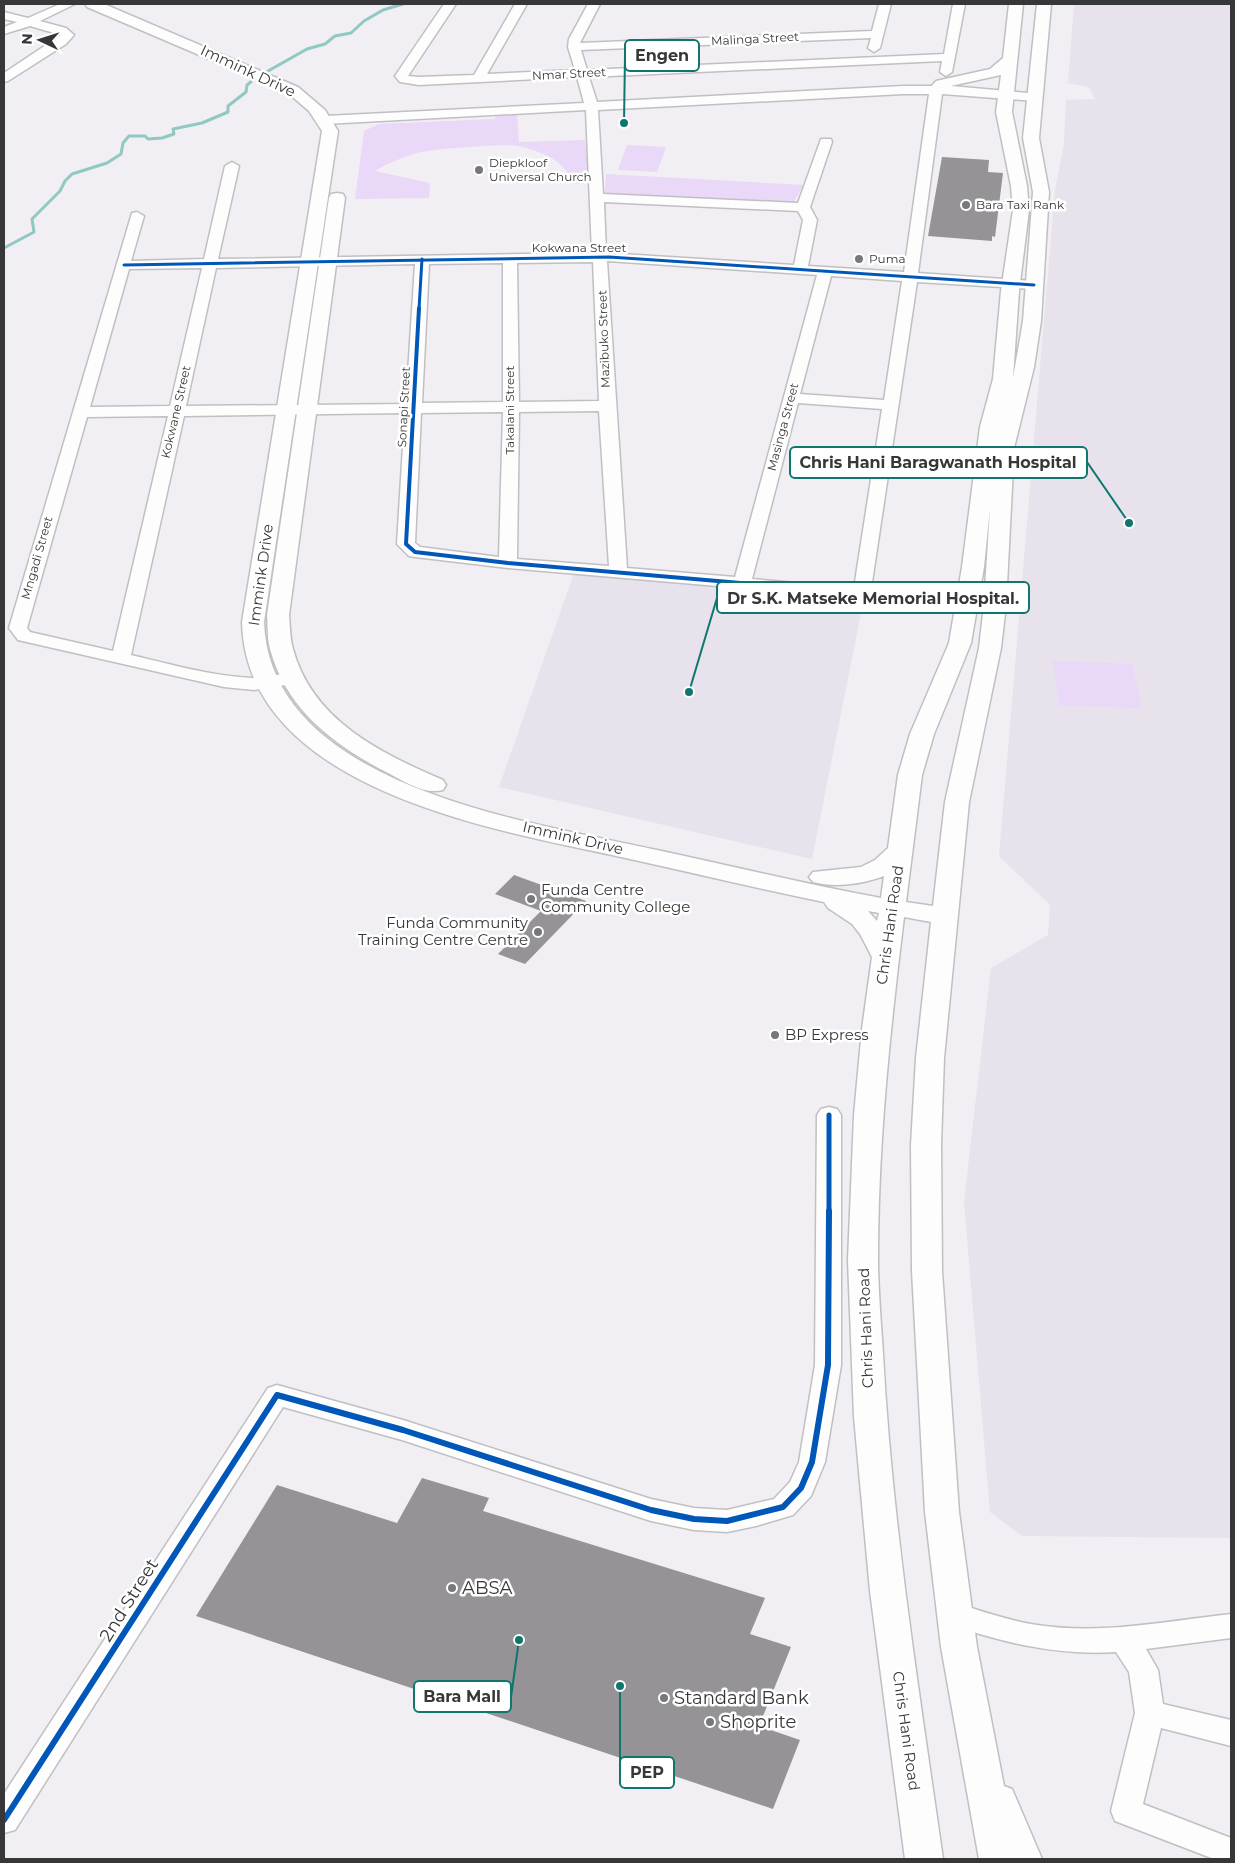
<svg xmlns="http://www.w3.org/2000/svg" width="1235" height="1863" font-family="Montserrat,sans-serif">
	<rect width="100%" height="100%" fill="#f1eff3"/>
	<g fill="#e7e2eb">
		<path d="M1074 4H1231V1538L1022 1536 990 1512 964 1202 991 968 1048 935 1050 905 999 856 1055 190 1064 144 1066 100 1095 99 1089 87 1068 83Z"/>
		<path d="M574 573 864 598 812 859 499 787Z"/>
	</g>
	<g fill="#e9d8f7">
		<path d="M517 113 519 142 585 140 588 168 587 183 571 184C569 161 539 151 519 146 505 143 431 149 416 153 402 158 388 163 375 171L430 183 429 198 355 199 364 131 379 124 495 119 496 114Z"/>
		<path d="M627 145 666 147 657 172 618 170Z"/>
		<path d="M606 174 803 185 794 202 605 194Z"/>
		<path d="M1053 661 1133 664 1141 708 1059 705Z"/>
	</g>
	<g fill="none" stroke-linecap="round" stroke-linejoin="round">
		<path stroke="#90c8c3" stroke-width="3" d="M4 248 34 232 32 219 60 191 65 181 72 174 107 163 121 154 123 143 129 136H145L148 139 162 138 174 134 173 129 202 123 228 112V106L246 92 247 85 254 79 307 49 325 44 335 36 351 33 364 21 383 10 403 4"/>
	</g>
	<g fill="#959396">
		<path d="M942 157 989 160 988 172 1003 173 995 237 992 236V241L928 236Z"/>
		<path d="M514 875 586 901 525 964 498 954 541 911 495 894Z"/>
		<path d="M422 1478 489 1498 483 1511 765 1598 750 1634 791 1647 759 1726 800 1740 773 1809 196 1616 277 1485 397 1523Z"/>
	</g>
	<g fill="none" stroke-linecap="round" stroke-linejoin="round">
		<g stroke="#c0bfc1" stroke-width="3">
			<g id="minor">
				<path d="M60 4H75L40 21 66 28 74 35 66 44 8 81 4 82V73L61 35 30 26 4 34V27L17 22 4 19V12L28 18Z"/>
				<path d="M444 4H456L408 76 419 77 474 75 515 4H527L487 74 575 70 568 47 569 39 588 4H600L580 43 872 31 879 4H891L880 48 874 52 868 48 871 38 581 50 587 70 944 54 953 4H965L952 72 946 76 940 72 942 61 589 77 597 102 903 86H951L1039 94 1041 97 1035 101 942 94 918 273 1034 281 1039 282 1041 285 1039 288 1034 289 917 282 871 589 995 600 1001 601 1004 605 1001 609 995 610 508 568 415 557 409 556 397 544 405 413 184 416 131 655C170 664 211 676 252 678 267 679 283 671 298 675L300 679 298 683 254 690 224 687 18 640 9 628 132 213 137 212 144 216 131 261 204 259 225 166 232 162 239 166 218 259 592 253 586 110 325 124 319 120 325 116 584 103 577 77 419 85 400 82 395 76ZM903 94H929L904 272 808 266 817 220 810 207 832 142 831 139H821L820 142 798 203 603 194 598 110ZM604 202 798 211 803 220 794 265 606 253ZM607 261 817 275 735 577 627 568ZM593 262 599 401 519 402 517 263ZM503 263V402L422 403 429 264ZM415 264 406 404 186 406 216 268ZM202 268 170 406 90 407 129 269ZM831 276 902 281 884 400 800 394ZM798 403 882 409 854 588 752 579ZM599 411 609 566 517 559 519 412ZM503 412 499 557 420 547 415 543 421 413ZM168 416 113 651 30 632 27 628 87 417Z"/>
				<path d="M829 1107 837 1109 841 1115V1365L825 1462 811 1496 793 1515 756 1526 727 1532 694 1530 651 1521 402 1440 283 1407 15 1830 4 1833V1794L268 1388 277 1385 403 1420 651 1499 694 1508 727 1510 774 1499 790 1482 799 1462 815 1365 817 1115 821 1109Z"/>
				<path d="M955 1603C982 1611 1009 1621 1037 1625 1102 1635 1166 1621 1231 1614V1638L1146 1649 1158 1670 1163 1704 1231 1720V1746L1161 1728 1143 1804 1231 1838V1859H1214L1115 1821 1111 1811 1135 1713 1129 1672 1116 1652C1056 1656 1001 1642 945 1623L941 1615 945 1607Z"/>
			</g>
		</g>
		<g stroke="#c0bfc1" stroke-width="3">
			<g id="major">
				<path d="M85 4H104L298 87 325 110 338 131 264 622C270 786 528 822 652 849 728 865 804 884 881 898L884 876C862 884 835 888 813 882L809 877 813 872 861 867 875 860 888 848 898 775 910 734 949 643 962 567 980 427 993 379 1001 291 1013 210 1011 186 996 112 1001 75 946 87C941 93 939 95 931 93L928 90 936 81 990 69 1003 58 1009 4H1023L1012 112 1027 186 1029 210 1019 291 1013 378 1023 321 1033 192 1023 138 1037 4H1051L1039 138 1049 192 1041 321 1034 367 1014 448 1006 605 1001 648 969 802 944 1058 941 1145 942 1271 959 1512 977 1647 1004 1786 1012 1789 1042 1859H979L941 1647 925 1512 912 1271 911 1145 916 1058 931 922 904 917C890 1031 878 1144 878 1259 878 1290 881 1322 883 1354 892 1523 919 1691 943 1859H905L870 1591 854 1417 848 1260 854 1115 862 1029 872 957 860 934 852 924 828 908 824 902C756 888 689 872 621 857 495 830 246 789 242 622L322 131 309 111 288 93 87 7ZM990 508 984 605 979 648 945 802 933 906 906 902 922 775 934 734 971 643 984 567ZM868 911 879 913 877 921Z"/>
				<path d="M337 193 343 194 345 198 289 615C290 626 290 639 293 649 312 720 380 753 443 780L446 785 443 790C425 795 405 782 390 774 336 747 286 710 270 649 267 638 268 626 267 615L329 198 331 194Z"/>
			</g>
		</g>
		<use href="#minor" fill="#fdfdfd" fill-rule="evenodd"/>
		<use href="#major" fill="#fdfdfd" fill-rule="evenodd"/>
		<g stroke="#fff" stroke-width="5">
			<g id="cycleway-far3">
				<path d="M124 265 609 257 1034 285"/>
				<path d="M419 309 422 259"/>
			</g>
		</g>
		<g stroke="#fff" stroke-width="6">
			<path id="cycleway-far2" d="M419 308 406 544 415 552 508 563 995 605"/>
		</g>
		<g stroke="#fff" stroke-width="8">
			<path id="cycleway-far1" d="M829 1213V1115"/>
		</g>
		<g stroke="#fff" stroke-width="9">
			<path id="cycleway" d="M4 1820 277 1395 403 1430 651 1510 694 1519 727 1521 783 1507 801 1488 812 1462 828 1365 829 1211"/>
		</g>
		<use href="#cycleway-far3" stroke="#0057b8" stroke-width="3"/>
		<use href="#cycleway-far2" stroke="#0057b8" stroke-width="4"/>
		<use href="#cycleway-far1" stroke="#0057b8" stroke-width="5"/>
		<use href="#cycleway" stroke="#0057b8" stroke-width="6"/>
	</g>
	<g fill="#787779" stroke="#fff" stroke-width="2">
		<circle cx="479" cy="170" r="5"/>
		<circle cx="966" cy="205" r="5"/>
		<circle cx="859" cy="259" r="5"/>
		<circle cx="531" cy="899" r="5"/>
		<circle cx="538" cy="932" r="5"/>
		<circle cx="775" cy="1035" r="5"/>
		<circle cx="452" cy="1588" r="5"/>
		<circle cx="664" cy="1698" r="5"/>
		<circle cx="710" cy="1722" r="5"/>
	</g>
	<g text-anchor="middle" stroke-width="5" stroke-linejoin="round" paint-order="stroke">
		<g font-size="12" fill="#373638" stroke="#fff">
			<text transform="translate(755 39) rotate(-3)" y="4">Malinga Street</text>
			<text transform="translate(569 74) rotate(-3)" y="4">Nmar Street</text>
			<text x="579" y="252">Kokwana Street</text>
			<text transform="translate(604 339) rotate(-92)" y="4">Mazibuko Street</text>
			<text transform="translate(404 407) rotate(-87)" y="4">Sonapi Street</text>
			<text transform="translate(510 410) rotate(-90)" y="4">Takalani Street</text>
			<text transform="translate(176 412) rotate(-77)" y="4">Kokwane Street</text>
			<text transform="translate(783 427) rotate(-75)" y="4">Masinga Street</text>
			<text transform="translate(37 558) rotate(-74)" y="4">Mngadi Street</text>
		</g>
		<g font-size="12" fill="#373638" stroke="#fff" text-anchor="start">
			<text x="489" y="167">Diepkloof<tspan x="489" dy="14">Universal Church</tspan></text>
			<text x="976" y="209">Bara Taxi Rank</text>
			<text x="869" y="263">Puma</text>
		</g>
		<g font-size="15" fill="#373638" stroke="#fff">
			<text transform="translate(248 71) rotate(25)" y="5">Immink Drive</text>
			<text transform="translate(261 575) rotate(-82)" y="5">Immink Drive</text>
			<text transform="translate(573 838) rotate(13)" y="5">Immink Drive</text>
			<text transform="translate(890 925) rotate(-82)" y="5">Chris Hani Road</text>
			<text transform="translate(866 1328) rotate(-92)" y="5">Chris Hani Road</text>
			<text transform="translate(906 1731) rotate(82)" y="5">Chris Hani Road</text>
		</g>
		<g font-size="15" fill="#373638" stroke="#fff" text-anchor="start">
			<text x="541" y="895">Funda Centre<tspan x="541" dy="17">Community College</tspan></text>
			<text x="528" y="928" text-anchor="end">Funda Community<tspan x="528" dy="17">Training Centre Centre</tspan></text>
			<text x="785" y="1040">BP Express</text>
		</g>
		<g font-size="18" fill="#373638" stroke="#fff" text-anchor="start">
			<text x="462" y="1594">ABSA</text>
			<text x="674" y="1704">Standard Bank</text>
			<text x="720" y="1728">Shoprite</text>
		</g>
		<g font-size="18" fill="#373638" stroke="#fff">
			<text transform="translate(129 1600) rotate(-58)" y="6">2nd Street</text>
		</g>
	</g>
	<path fill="none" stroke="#0f766e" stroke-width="2" d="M624 123L625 55M1129 523L1087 462M689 692L717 598M519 1640L511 1697M620 1686L620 1773"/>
	<g fill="#0f766e" stroke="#fff" stroke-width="2">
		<circle cx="624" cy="123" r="5"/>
		<circle cx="1129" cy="523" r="5"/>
		<circle cx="689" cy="692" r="5"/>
		<circle cx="519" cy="1640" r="5"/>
		<circle cx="620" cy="1686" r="5"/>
	</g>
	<g fill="#fff" stroke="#0f766e" stroke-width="2">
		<rect x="625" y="40" width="74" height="31" rx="5"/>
		<rect x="790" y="447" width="297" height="31" rx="5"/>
		<rect x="717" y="582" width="312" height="31" rx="5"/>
		<rect x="414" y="1681" width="97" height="31" rx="5"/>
		<rect x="620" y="1757" width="54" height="31" rx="5"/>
	</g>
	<g font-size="16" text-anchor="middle" font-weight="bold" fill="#373638">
		<text x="662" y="61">Engen</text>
		<text x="938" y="468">Chris Hani Baragwanath Hospital</text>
		<text x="873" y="604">Dr S.K. Matseke Memorial Hospital.</text>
		<text x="462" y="1702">Bara Mall</text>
		<text x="647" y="1778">PEP</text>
	</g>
	<rect width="1235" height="1863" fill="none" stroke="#373638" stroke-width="10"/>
	<g transform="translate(40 40) rotate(274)" stroke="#ffffff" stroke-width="4" paint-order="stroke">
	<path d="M0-4L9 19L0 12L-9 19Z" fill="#373638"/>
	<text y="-8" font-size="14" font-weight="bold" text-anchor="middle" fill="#373638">N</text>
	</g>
</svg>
